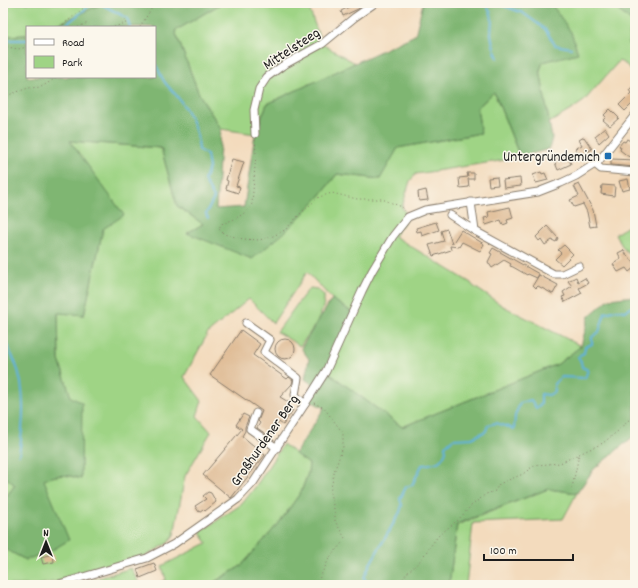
<svg xmlns="http://www.w3.org/2000/svg" width="638" height="588" font-family="Dekko,sans-serif">
	<rect width="100%" height="100%" fill="#fbf7ec"/>
	<filter id="ink" filterUnits="userSpaceOnUse"><feTurbulence type="fractalNoise" baseFrequency=".025" numOctaves="2"/><feDisplacementMap in="SourceGraphic" scale="8" xChannelSelector="R" yChannelSelector="G"/><feConvolveMatrix kernelMatrix="1 2 1 2 8 2 1 2 1" color-interpolation-filters="sRGB"/></filter>
	<filter id="wash" filterUnits="userSpaceOnUse"><feTurbulence type="fractalNoise" baseFrequency=".012" numOctaves="4" result="noise"/><feDisplacementMap in="SourceGraphic" scale="16" xChannelSelector="R" yChannelSelector="G"/><feGaussianBlur stdDeviation="0.9" result="paint"/><feColorMatrix in="noise" values="0 0 0 0 0 0 0 0 0 0 0 0 0 0 0 0 0 1.4 0 .05"/><feComposite in="paint" operator="in"/></filter>
	<g filter="url(#wash)">
		<rect width="100%" height="100%" fill="#f3dbbd"/>
		<g fill="#9fd485" stroke="#5e7850">
			<path d="M3 3H135L133 4H101L52 27H27V35L3 36Z"/>
			<path d="M222 3H307L322 44 355 63 267 104 255 134 221 129 199 94 175 31Z"/>
			<path d="M552 3H619L618 10 632 22 628 43 635 47V73L625 64 619 61 584 101 571 110 549 123 540 70 543 62 556 58Z"/>
			<path d="M494 92 520 157 499 161 416 174 410 181 402 207 408 217 394 236 471 283 473 286 503 306 581 346 558 364 402 427 326 371 353 313 332 299 307 272 273 323 249 299 208 333 184 377 202 401 197 416 211 432 185 476 174 535 168 543 146 556 59 581 36 585H3V548L26 560 44 479C59 474 65 474 81 479L71 398 59 360 58 312 84 315 103 229 70 141 161 148 177 206 203 224 187 233 319 197 337 174 380 179 397 148 481 133 477 108Z"/>
			<path d="M635 222V258L624 249 615 234Z"/>
			<path d="M310 288 317 289 324 295C326 314 310 332 300 346L277 332 303 296Z"/>
			<path d="M283 444 309 464 308 473 301 492 279 523 241 566 209 585H153L166 580 162 566 207 543 200 532 242 504 256 486Z"/>
			<path d="M3 475 15 485 3 501Z"/>
			<path d="M548 489 577 493 563 519 473 523 466 585H449L457 525Z"/>
			<path d="M131 568 140 585H76Z"/>
		</g>
		<g fill="#7fb672" stroke="#4e6947">
			<path d="M135 3H222L175 31 199 94 221 129 216 209 244 207 255 134 267 104 415 35 423 3H552V5L571 32 578 53 543 62 540 70 552 138 549 149 520 157 494 92 477 108 481 133 398 148 380 179 337 174 319 197 284 233 252 259 187 233 203 224 177 206 161 148 70 141 124 215 103 229 84 315 58 313 59 360 71 397 82 403 81 479C67 474 58 474 44 480L69 540 54 549 26 560 3 548V501L15 485 3 475V36L27 35V77H155V27H52L101 4H133Z"/>
			<path d="M619 3H635V47L628 44 632 22 618 10Z"/>
			<path d="M635 296V435L594 469 577 493 548 489 457 524 449 585H210L241 566 279 523 301 492 308 473 309 464 295 454 324 408 309 400 316 387 305 379 309 359 301 348 332 299 353 313 326 371 402 427 558 364 581 346 589 316 609 299Z"/>
		</g>
		<g fill="none" stroke-linecap="round" stroke-linejoin="round">
			<g stroke="#61b2dc" stroke-width="2">
				<path d="M99 3 127 18 130 27"/>
				<path d="M486 3C486 8 490 10 491 14 493 20 491 28 491 34 492 41 495 52 498 58"/>
				<path d="M496 3 523 13 545 29 555 45 571 48"/>
				<path d="M63 27 93 3"/>
				<path d="M3 40H27"/>
				<path d="M155 64C159 69 160 75 164 81 167 86 172 90 176 95 188 110 198 131 199 150L207 155 209 168 204 180 214 198 206 214 208 218"/>
				<path d="M3 337C7 346 11 353 15 362 27 389 23 427 19 455"/>
				<path d="M369 585 364 578 370 564 400 512 402 505 400 499 406 487 412 485 422 465C436 463 441 464 446 451L445 446 453 439 472 438 486 431 488 425 496 423 514 429 515 416 520 403 531 400 536 408 541 404V394L549 395 555 391 554 384 561 377 585 378 588 370 582 367 581 362 578 358 580 355 584 353 585 347 592 344V337L599 332 605 313 617 310 625 311 635 306"/>
			</g>
		</g>
		<g id="blocks">
			<g fill="#dfbb94">
				<path d="M357 3H366L358 9 343 16 341 11Z"/>
				<path d="M635 84V101L625 111 619 105 631 93 629 90Z"/>
				<path d="M610 109 619 118 610 126 603 120 606 117 604 115Z"/>
				<path d="M605 128 609 134 599 143 595 136Z"/>
				<path d="M584 137 592 149 580 157 575 149 582 145 579 140Z"/>
				<path d="M627 139 635 144V148L629 157 620 150 621 147 619 146 623 141 625 142Z"/>
				<path d="M567 155 571 164 558 170 554 160Z"/>
				<path d="M232 159 244 162 236 186 240 187 238 193 226 189 228 181 226 180Z"/>
				<path d="M611 159 635 160V167L611 165Z"/>
				<path d="M541 172 542 174 545 173 548 180 536 183 533 175Z"/>
				<path d="M467 173H474V179H468L469 187 460 188 459 178 468 177Z"/>
				<path d="M497 177 498 185 489 186 488 178Z"/>
				<path d="M520 178 521 186 504 188 503 180Z"/>
				<path d="M628 179 630 189 622 191 619 181Z"/>
				<path d="M579 184 593 210 596 226 590 227 587 212 583 204 574 207 570 200 579 196 574 186Z"/>
				<path d="M602 185 615 186 614 196 601 194Z"/>
				<path d="M426 190 428 200 419 201 418 192Z"/>
				<path d="M510 207 513 218 507 220 508 223 503 225 501 220 486 225 484 218 489 217 488 212Z"/>
				<path d="M436 222 439 230 422 236 421 231 417 232 416 228Z"/>
				<path d="M547 226 558 238 556 242 552 240 545 245 541 239 539 241 536 237Z"/>
				<path d="M447 229 452 244 461 230 484 244 480 251 462 242 459 247 450 246 451 250 433 256 429 245 444 241 441 231Z"/>
				<path d="M564 245 573 254 562 265 555 259 561 253 558 250Z"/>
				<path d="M493 248 539 274 537 278 528 274 527 275 513 267 510 266 511 264 504 260 492 268 488 262 492 254 490 253Z"/>
				<path d="M624 250 627 256 635 263V267L629 272 626 268 618 272 613 264 621 259 618 253Z"/>
				<path d="M539 275 558 285 553 294 538 286 536 288 533 285Z"/>
				<path d="M576 277 578 282 585 278 588 283 579 288 582 293 565 302 562 297 565 296 563 292 572 286 568 281Z"/>
				<path d="M241 330 260 344 253 355 287 379 289 377 293 380 292 384 280 397 290 403 288 407 293 410 283 425 279 422 269 436 257 428 260 423 258 421 262 411 210 375Z"/>
				<circle cx="285" cy="349" r="10"/>
				<path d="M243 414 249 417 245 427V431L242 436 265 455 231 498 203 475 242 429 236 425Z"/>
				<path d="M208 492 211 493 216 502 205 511 203 509 199 512 195 506 206 499 203 496Z"/>
				<path d="M53 554 54 562 43 564 41 557Z"/>
				<path d="M154 563 157 571 140 578 137 569Z"/>
			</g>
		</g>
	</g>
	<g filter="url(#ink)">
		<use href="#blocks" fill-opacity="0" stroke="#887c6c" stroke-width="1"/>
		<g fill="none" stroke-linecap="round" stroke-linejoin="round">
			<g stroke="#887c6c" stroke-width="9">
				<g id="minor">
					<path d="M255 134 254 110 259 89 267 77 282 66 322 44 355 17 375 3"/>
					<path d="M595 164 601 169 635 172"/>
					<path d="M471 202 475 231 554 274H562L579 266"/>
					<path d="M450 215 475 231"/>
					<path d="M246 323 270 340 264 352 298 378 295 395 305 404"/>
					<path d="M256 413 250 429 277 448"/>
					<path d="M56 585 147 558 174 544 238 499 253 483 305 404 326 371 362 291 372 271 393 236 408 217 425 210 538 192 561 183 576 176 598 162 635 115"/>
				</g>
			</g>
			<g stroke="#887c6c" stroke-width="1" stroke-dasharray="1 3" stroke-linecap="butt">
				<path d="M60 27 90 3"/>
				<path d="M78 27 88 23"/>
				<path d="M114 27 126 23V20L122 19"/>
				<path d="M140 27 155 3"/>
				<path d="M3 46 18 49 27 47"/>
				<path d="M3 97 28 88 41 87 58 77"/>
				<path d="M255 140 256 153 252 204C246 215 233 220 221 224L219 229 224 234 243 239 259 240 271 237 285 230 301 213 319 197 332 193 357 199H382L402 207 405 211"/>
				<path d="M314 403 324 408 343 433V447L335 469 330 493 335 513V521L345 538"/>
				<path d="M572 488 579 455"/>
				<path d="M308 585 309 583"/>
				<path d="M316 585 330 557 342 543"/>
				<path d="M398 585 407 573 419 562 438 536 458 520 471 506 486 494 495 491 499 484 523 474 532 467 537 465 560 463 603 443 618 431 627 421 635 417"/>
			</g>
			<use href="#minor" stroke="#fff" stroke-width="7"/>
		</g>
	</g>
	<rect fill="#1f6fb2" stroke="#fbf7ec" stroke-width="1.5" x="604" y="152" width="8" height="8" rx="2"/>
	<g text-anchor="middle" stroke-width="3" stroke-linejoin="round" paint-order="stroke">
		<g font-size="15" fill="#1c1c1c" stroke="#fbf7ec">
			<text transform="translate(291 48) rotate(-33)" y="5">Mittelsteeg</text>
			<text transform="translate(264 440) rotate(-55)" y="5">Großhurdener Berg</text>
		</g>
		<g font-size="15" fill="#1c1c1c" stroke="#fbf7ec" text-anchor="end">
			<text x="600" y="161">Untergründemich</text>
		</g>
	</g>
	<rect width="638" height="588" fill="none" stroke="#fbf7ec" stroke-width="16"/>
	<rect x="26" y="26" width="130" height="52" fill="#fbf7ec" stroke="#a29f99"/>
	<rect x="34" y="39" width="20" height="6" fill="#ffffff" stroke="#a29f99"/>
	<text x="62" y="46" font-size="12" fill="#1c1c1c">Road</text>
	<rect x="34" y="56" width="20" height="12" fill="#9fd485" stroke="#a29f99"/>
	<text x="62" y="66" font-size="12" fill="#1c1c1c">Park</text>
	<g transform="translate(46 542)" stroke="#fbf7ec" stroke-width="3" paint-order="stroke">
	<path d="M0-3L7 15L0 10L-7 15Z" fill="#1c1c1c"/>
	<text y="-6" font-size="11" font-weight="bold" text-anchor="middle" fill="#1c1c1c">N</text>
	</g>
	<path d="M484 554v6h89v-6" fill="none" stroke="#1c1c1c" stroke-width="2"/>
	<text x="490" y="554" font-size="12" fill="#1c1c1c" stroke="#fbf7ec" stroke-width="3" paint-order="stroke">100 m</text>
</svg>
